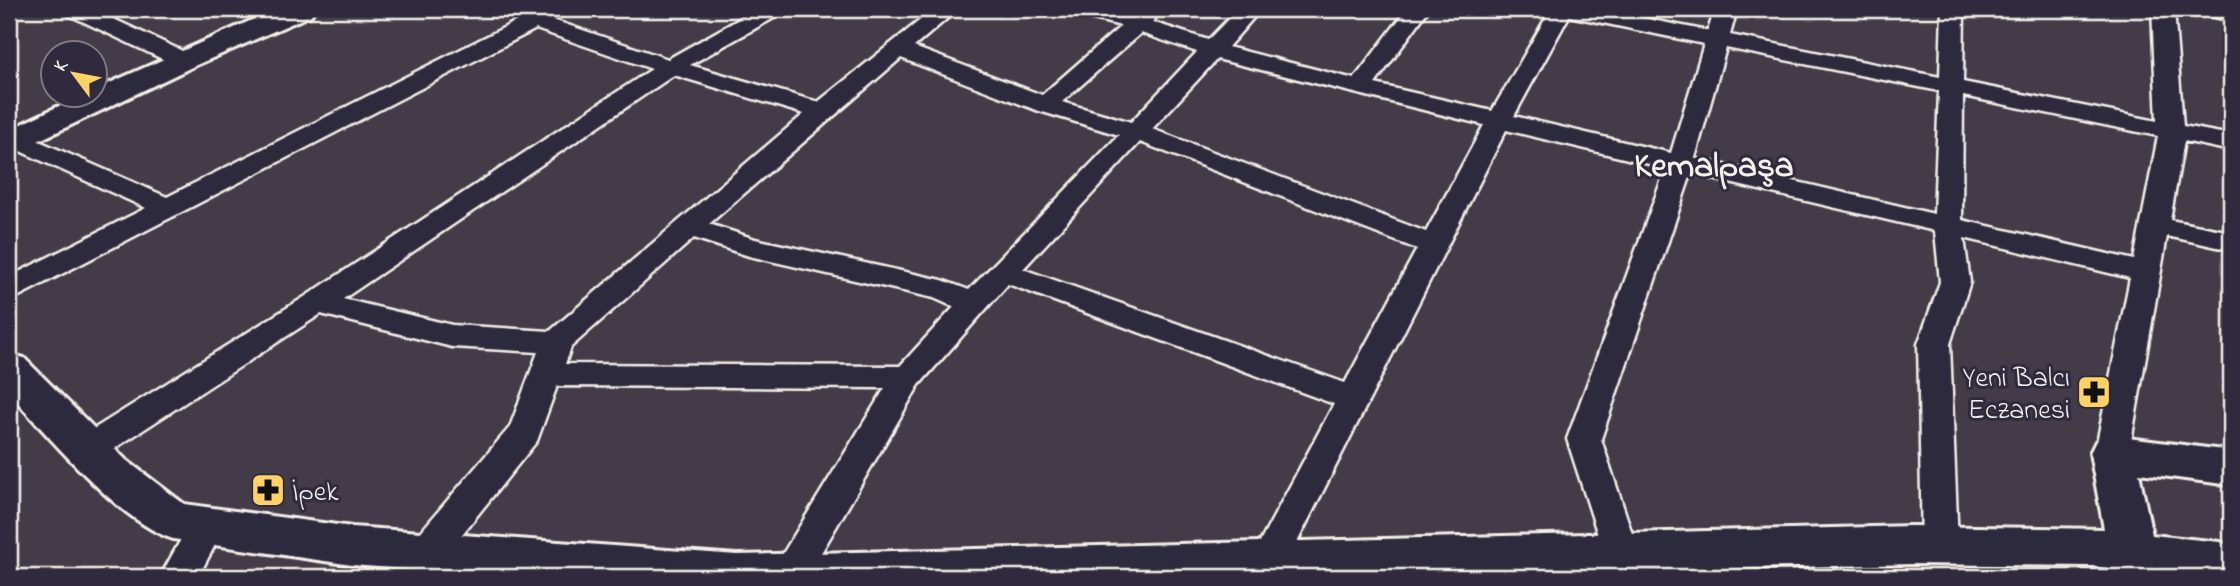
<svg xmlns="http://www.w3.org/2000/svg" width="2240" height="586" font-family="'Indie Flower',sans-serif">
	<rect width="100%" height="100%" fill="#433b48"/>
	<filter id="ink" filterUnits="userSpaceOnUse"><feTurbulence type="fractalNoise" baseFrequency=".0143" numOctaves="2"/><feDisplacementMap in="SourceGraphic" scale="14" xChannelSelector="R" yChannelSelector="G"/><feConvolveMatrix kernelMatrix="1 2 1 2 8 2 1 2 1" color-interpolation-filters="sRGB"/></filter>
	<g filter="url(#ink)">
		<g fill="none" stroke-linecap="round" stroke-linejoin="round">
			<g stroke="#f4f1e8" stroke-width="5">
				<g id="minor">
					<path d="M64 9H92L191 55 195 60 191 65H175L67 14Z"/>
					<path d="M517 9 537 11 569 9 566 14 553 20 668 59 757 9H784L781 14 690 65 818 102 934 9H958L914 47 1042 95 1121 26 1073 14 1070 9H1105L1133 16 1140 9H1164L1152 22 1208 40 1238 9H1261L1228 47 1354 79 1407 9H1429L1375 84 1492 111 1551 9H1597L1708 31 1715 9H1737L1730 35 1940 77 1942 9H1964L1963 82 2157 121 2152 9H2174L2183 126 2231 135V151L2184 141 2170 220 2231 232V250L2167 236 2129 453 2124 462 2112 466 2100 462 2095 453 2130 278 1964 238 1970 282 1950 344 1958 545 1953 555 1940 560 1927 555 1922 545 1918 344 1940 282 1935 231 1691 174 1601 439 1638 552 1633 563 1620 567 1607 563 1567 439 1666 168 1506 130 1282 572 1269 576 1256 572 1250 561 1334 404 1008 284 919 385 807 577H773L771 573 885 388 557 386 537 441 439 563 426 567 413 563 408 552 413 541 510 427 538 352 452 347 321 314 100 458 88 462 76 458 71 449 76 440 306 296 652 69 536 29 19 296 9 299V277L146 208 9 146V133L23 134 167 197 521 19 515 12ZM1569 16 1704 44 1671 153 1514 116ZM1141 33 1197 52 1131 122 1062 102ZM1726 48 1939 91 1934 214 1695 158ZM901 58 1036 110 1119 135 969 290 942 280 755 239 709 224ZM1217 59 1484 125 1426 232 1152 129ZM674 75 804 114 550 331 452 325 343 299ZM1963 96 2158 136 2134 260 1962 220ZM1140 142 1417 249 1345 383 1023 269ZM694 238 749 256 934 298 954 307 900 366 565 364 571 347Z"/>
					<path d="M207 512 220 516 225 526 198 577H160L194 516Z"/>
					<path d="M1681 536 1694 540 1712 577H1674L1663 551 1668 540Z"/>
				</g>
			</g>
			<g stroke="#f4f1e8" stroke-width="6">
				<path id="tertiary" d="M2127 532 2144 537 2159 577H2111L2103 551 2110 537Z"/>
			</g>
			<g stroke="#f4f1e8" stroke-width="6">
				<g id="secondary">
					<path d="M277 9H315L311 15 194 66 21 149 9 152V130L84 94H94V90Z"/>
					<path d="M2203 9H2231V20L2207 15Z"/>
					<path d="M9 354 24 358 126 460 184 504 352 527 737 555 1912 526 2104 529 2090 453 2096 441 2112 436 2231 451V485L2139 473 2152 535 2220 542 2231 546V577H2183L2092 566 1912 564 1414 577H507L352 565 173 539C119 522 49 436 9 393Z"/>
				</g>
			</g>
			<use href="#minor" fill="#2f2a3d" fill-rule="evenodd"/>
			<use href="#tertiary" fill="#2f2a3d" fill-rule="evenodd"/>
			<use href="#secondary" fill="#2f2a3d" fill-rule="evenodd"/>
		</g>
	</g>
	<defs>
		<g id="pharmacy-square" transform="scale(1.75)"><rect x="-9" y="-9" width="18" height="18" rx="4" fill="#ffd166" stroke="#2f2a3d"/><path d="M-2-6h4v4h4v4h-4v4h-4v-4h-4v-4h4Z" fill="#111"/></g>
	</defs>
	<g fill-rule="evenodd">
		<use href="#pharmacy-square" x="2094" y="392"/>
		<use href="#pharmacy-square" x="268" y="490"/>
	</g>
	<g text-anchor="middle" stroke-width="6" stroke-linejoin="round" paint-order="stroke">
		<g font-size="28" fill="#f4f1e8" stroke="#2f2a3d" text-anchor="end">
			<text x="2070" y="386">Yeni Balcı<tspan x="2070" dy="32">Eczanesi</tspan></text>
			<text x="292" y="500" text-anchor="start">İpek</text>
		</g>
		<g font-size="35" font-weight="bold" fill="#f4f1e8" stroke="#2f2a3d">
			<text x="1714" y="176">Kemalpaşa</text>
		</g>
	</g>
	<rect width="2240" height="586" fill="none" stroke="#2f2a3d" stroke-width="35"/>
	<rect x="18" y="18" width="2205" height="551" fill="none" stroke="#f4f1e8" stroke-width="2.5" filter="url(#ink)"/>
	<g transform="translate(74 74) rotate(302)"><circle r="33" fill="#2f2a3d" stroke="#7e7a81" stroke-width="2"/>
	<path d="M0-5L12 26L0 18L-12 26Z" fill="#ffd166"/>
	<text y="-10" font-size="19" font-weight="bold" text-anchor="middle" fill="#f4f1e8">K</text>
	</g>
</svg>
